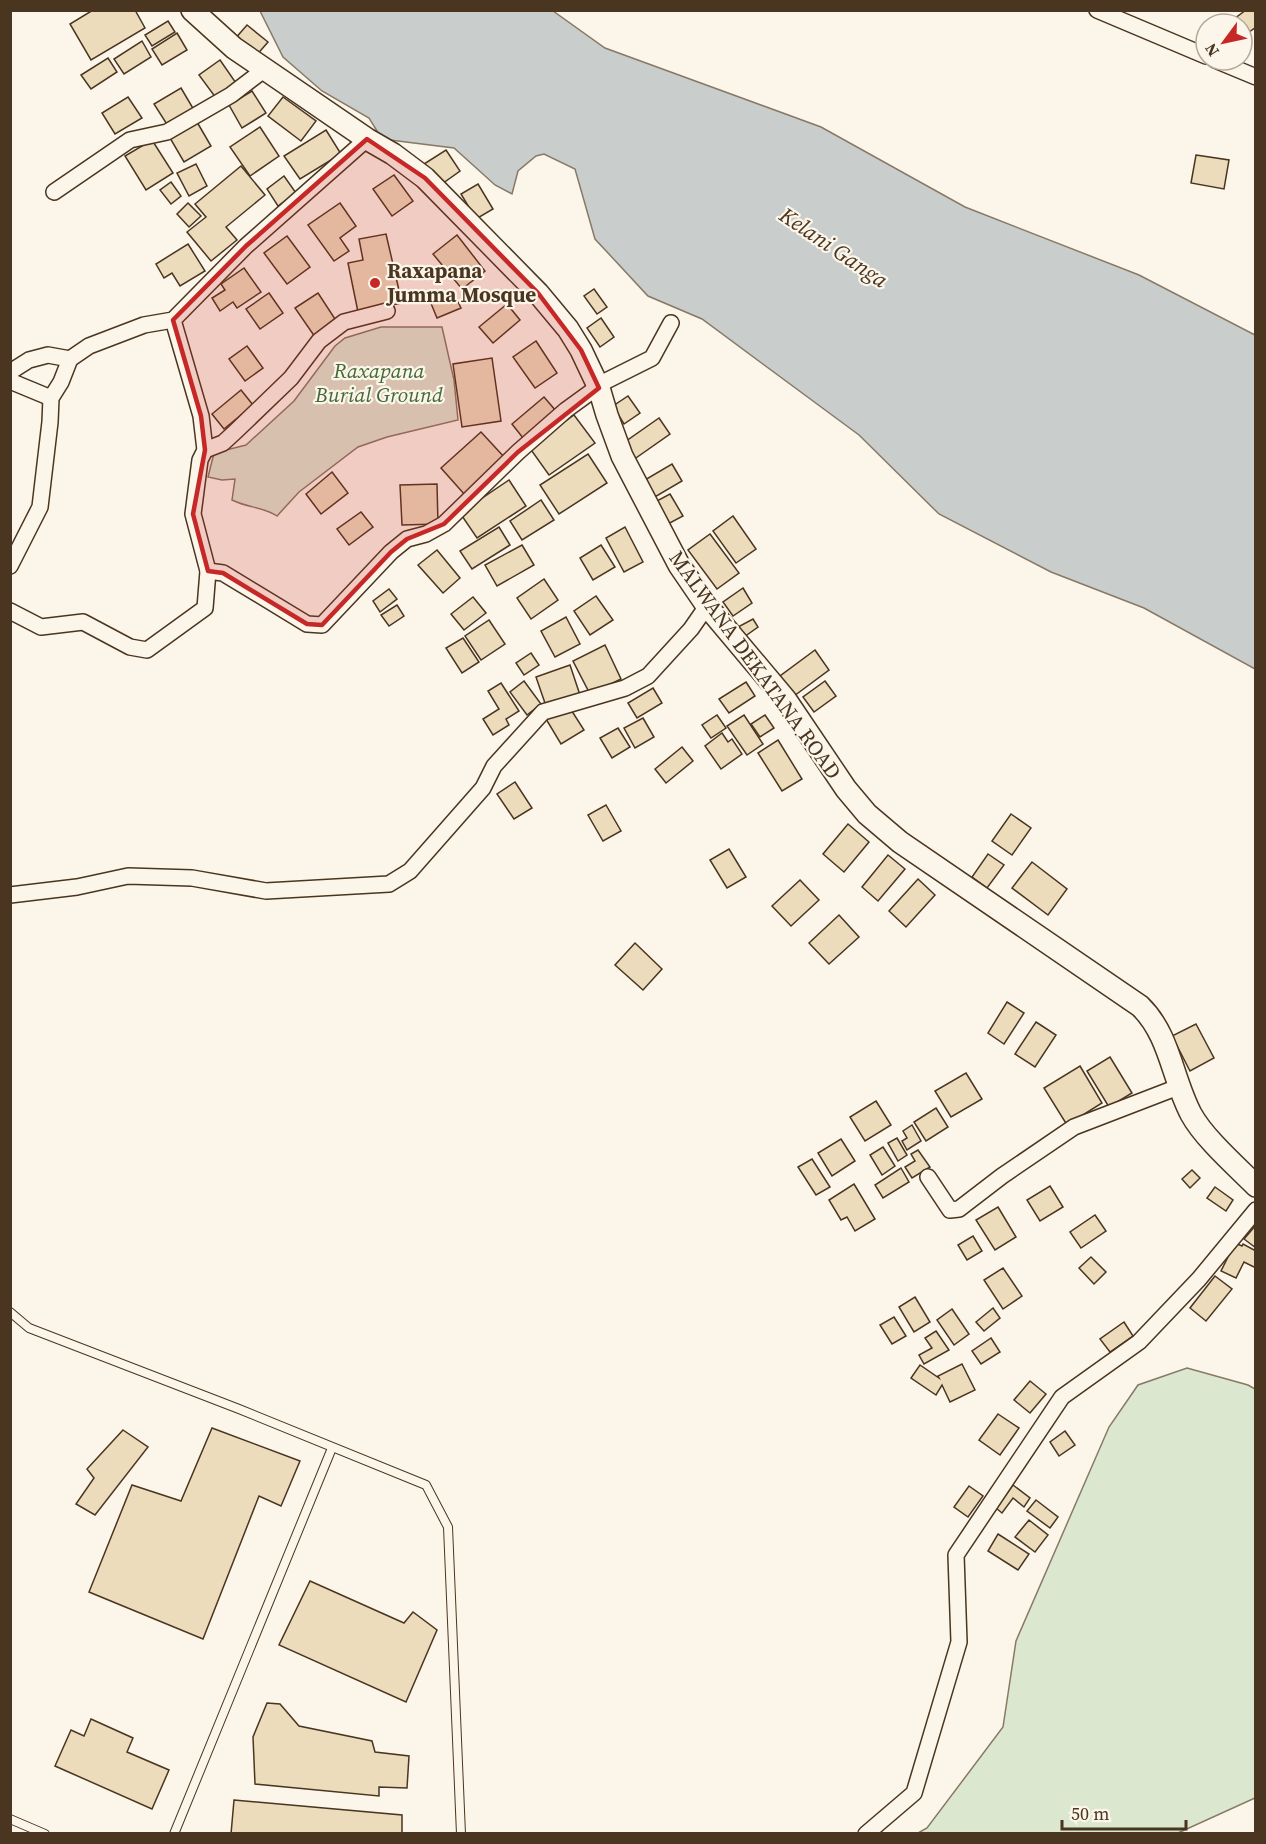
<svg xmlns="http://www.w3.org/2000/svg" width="1266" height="1844" font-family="'Source Serif 4',serif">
	<rect width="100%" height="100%" fill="#fbf6e9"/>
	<g fill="#dce7d0" stroke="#887966" stroke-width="1.5">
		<path d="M381 327H442L454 380 458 420 387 437 358 447 299 492 277 516C264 507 248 508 232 500L235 479 222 480 208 477 214 453 246 445 294 401 335 346 345 338Z"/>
		<path d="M1187 1368 1248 1385 1255 1389V1798L1178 1833H918L927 1828 1003 1727 1016 1641 1109 1427 1138 1385Z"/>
	</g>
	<path fill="#c9cecd" stroke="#887966" stroke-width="1.5" d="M260 11H553L605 48 821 127 965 207 1139 275 1255 335V669L1144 608 1051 572 939 514 859 435 702 319 648 296 595 239 575 169 544 154 536 156 518 171 512 194 495 185 454 148 382 139 369 118 322 91 283 57Z"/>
	<g fill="#ecdcbc" stroke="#4a3520" stroke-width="1.5">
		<path d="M93 10H135L145 28 91 60 70 24Z"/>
		<path d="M1246 10H1256V27L1245 35 1242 31V24H1237L1234 19Z"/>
		<path d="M168 21 175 32 152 46 145 35Z"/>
		<path d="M247 25 268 42 255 57 234 40Z"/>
		<path d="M177 33 187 50 162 65 152 49Z"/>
		<path d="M142 41 151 57 124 74 114 59Z"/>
		<path d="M108 58 117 72 91 89 81 75Z"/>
		<path d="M220 60 236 83 216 98 199 75Z"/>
		<path d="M181 88 194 110 168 126 154 104Z"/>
		<path d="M252 91 266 113 242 128 229 105Z"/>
		<path d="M128 97 142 118 115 134 102 113Z"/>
		<path d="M283 97 316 121 301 141 268 116Z"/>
		<path d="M197 122 211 146 184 162 170 138Z"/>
		<path d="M260 127 279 156 250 176 230 147Z"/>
		<path d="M326 130 341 154 300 179 284 156Z"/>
		<path d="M152 140 173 173 146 190 125 156Z"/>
		<path d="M446 150 460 171 439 186 424 164Z"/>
		<path d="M1196 155 1229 160 1224 189 1191 183Z"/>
		<path d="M196 164 207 186 189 196 177 173Z"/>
		<path d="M241 166 265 195 226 227 237 240 211 261 187 232 206 217 195 204Z"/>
		<path d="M394 175 413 201 392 216 373 189Z"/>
		<path d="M284 176 296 193 278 206 267 189Z"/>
		<path d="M171 182 181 196 171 204 160 190Z"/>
		<path d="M478 184 493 209 476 219 461 194Z"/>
		<path d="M188 203 201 216 189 227 177 214Z"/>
		<path d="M340 203 356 226 340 238 349 251 334 261 308 225Z"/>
		<path d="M386 234 402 303 358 312 348 263 363 260 359 239Z"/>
		<path d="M457 235 485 271 462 289 433 254Z"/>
		<path d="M287 236 310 267 287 284 264 253Z"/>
		<path d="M188 244 205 271 180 286 172 273 164 278 156 264Z"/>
		<path d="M244 268 261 292 237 308 233 302 220 311 212 298 225 290 221 284Z"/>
		<path d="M594 289 607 307 597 314 584 296Z"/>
		<path d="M453 291 461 308 437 318 430 301Z"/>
		<path d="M269 293 283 313 260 329 246 309Z"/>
		<path d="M318 293 337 322 315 337 295 308Z"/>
		<path d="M507 304 520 320 493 343 479 327Z"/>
		<path d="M601 318 614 337 600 347 587 328Z"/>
		<path d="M536 341 557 373 535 388 513 357Z"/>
		<path d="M247 346 263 368 245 381 229 359Z"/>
		<path d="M492 358 501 421 462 427 453 364Z"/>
		<path d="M241 390 253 405 224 429 212 414Z"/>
		<path d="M628 396 640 413 624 424 613 406Z"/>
		<path d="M544 397 556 411 523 438 512 424Z"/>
		<path d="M574 415 595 443 549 475 529 447Z"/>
		<path d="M659 418 670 434 633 460 622 444Z"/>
		<path d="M481 432 505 458 465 495 441 468Z"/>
		<path d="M588 454 607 483 559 514 540 485Z"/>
		<path d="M672 464 682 481 648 501 638 484Z"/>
		<path d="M332 472 348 493 321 514 306 494Z"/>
		<path d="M509 480 526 506 477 538 460 513Z"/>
		<path d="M437 484 438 524 402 525 400 485Z"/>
		<path d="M670 494 683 516 666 525 653 503Z"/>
		<path d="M541 500 554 520 522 540 510 521Z"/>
		<path d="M361 512 373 527 349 545 337 529Z"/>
		<path d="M733 516 756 549 736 563 713 531Z"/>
		<path d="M499 527 510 545 472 569 460 551Z"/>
		<path d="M625 527 643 562 624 572 606 538Z"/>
		<path d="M710 534 739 573 717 589 688 550Z"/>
		<path d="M522 545 534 565 497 586 485 565Z"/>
		<path d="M601 545 615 567 593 580 580 558Z"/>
		<path d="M437 550 460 578 443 593 418 565Z"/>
		<path d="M544 579 558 600 531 619 517 598Z"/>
		<path d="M743 588 752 603 733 616 723 602Z"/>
		<path d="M389 589 397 599 380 612 373 601Z"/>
		<path d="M596 596 613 620 590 635 574 611Z"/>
		<path d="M473 597 486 613 464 630 451 614Z"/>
		<path d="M397 605 404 616 389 626 381 615Z"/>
		<path d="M566 617 580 644 555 657 541 631Z"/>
		<path d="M753 619 758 627 744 637 738 627Z"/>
		<path d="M489 620 505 644 481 660 465 636Z"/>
		<path d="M463 638 479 662 462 673 446 648Z"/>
		<path d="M605 645 621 679 590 694 573 661Z"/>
		<path d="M815 650 829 670 794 696 780 676Z"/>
		<path d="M531 653 539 665 524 675 516 663Z"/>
		<path d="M570 665 580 695 546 706 536 677Z"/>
		<path d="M524 681 541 704 527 715 510 692Z"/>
		<path d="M825 681 836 696 814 712 803 697Z"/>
		<path d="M746 682 755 696 729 713 719 699Z"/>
		<path d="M501 683 519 711 506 719 509 725 493 735 483 719 499 709 488 691Z"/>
		<path d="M653 688 662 703 637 718 628 703Z"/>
		<path d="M568 705 584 730 561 744 546 719Z"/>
		<path d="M717 715 726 728 711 738 702 725Z"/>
		<path d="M744 715 763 744 747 755 727 726Z"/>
		<path d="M765 715 774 728 760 737 751 724Z"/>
		<path d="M643 718 654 737 635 748 624 728Z"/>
		<path d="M618 728 630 747 612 758 600 738Z"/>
		<path d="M722 733 728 742 732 739 742 754 721 769 705 746Z"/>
		<path d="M778 740 802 779 782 791 758 753Z"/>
		<path d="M682 747 693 761 666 783 655 769Z"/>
		<path d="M515 782 532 808 514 819 497 794Z"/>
		<path d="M606 805 621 831 603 841 588 815Z"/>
		<path d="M1011 814 1031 828 1012 855 992 841Z"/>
		<path d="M848 824 869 842 844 872 823 854Z"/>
		<path d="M729 849 746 877 727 888 710 860Z"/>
		<path d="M988 854 1004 865 987 888 972 877Z"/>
		<path d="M888 855 905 869 878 901 862 887Z"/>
		<path d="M1032 862 1067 889 1048 915 1012 888Z"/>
		<path d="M918 879 935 895 906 927 889 911Z"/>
		<path d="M800 880 819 900 791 926 772 906Z"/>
		<path d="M839 915 859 937 829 964 809 943Z"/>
		<path d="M635 943 662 969 643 990 615 965Z"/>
		<path d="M1007 1002 1024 1013 1004 1044 988 1033Z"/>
		<path d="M1036 1022 1056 1035 1035 1067 1015 1054Z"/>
		<path d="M1196 1024 1214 1058 1190 1071 1172 1036Z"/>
		<path d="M1110 1057 1132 1093 1109 1107 1087 1071Z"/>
		<path d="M1080 1066 1102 1103 1067 1125 1044 1088Z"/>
		<path d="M966 1073 982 1099 951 1117 935 1091Z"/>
		<path d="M876 1101 891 1125 865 1141 850 1117Z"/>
		<path d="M936 1108 948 1127 926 1141 914 1122Z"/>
		<path d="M912 1125 921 1141 907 1150 902 1141 907 1138 903 1131Z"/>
		<path d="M897 1138 907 1155 898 1161 888 1143Z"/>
		<path d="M841 1139 855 1161 832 1176 818 1153Z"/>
		<path d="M883 1147 895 1166 882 1175 870 1155Z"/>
		<path d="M918 1150 930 1167 912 1178 905 1167 915 1161 911 1154Z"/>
		<path d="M812 1159 830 1187 816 1195 798 1167Z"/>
		<path d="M901 1168 909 1182 883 1198 875 1185Z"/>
		<path d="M1192 1170 1200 1178 1190 1188 1182 1179Z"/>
		<path d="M854 1184 875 1219 855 1231 847 1217 841 1220 829 1200Z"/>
		<path d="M1050 1186 1063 1207 1040 1221 1027 1200Z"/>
		<path d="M1215 1187 1233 1200 1226 1211 1207 1198Z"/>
		<path d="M998 1207 1016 1237 995 1250 976 1220Z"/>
		<path d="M1095 1215 1106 1231 1081 1248 1070 1232Z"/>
		<path d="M1256 1225V1248L1244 1239Z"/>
		<path d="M973 1236 982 1251 967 1260 958 1245Z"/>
		<path d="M1235 1243 1242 1246 1243 1244 1256 1251V1268L1244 1262 1236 1278 1221 1271Z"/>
		<path d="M1091 1257 1106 1272 1094 1284 1079 1268Z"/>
		<path d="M1003 1268 1022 1296 1003 1309 984 1280Z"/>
		<path d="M1215 1276 1232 1289 1206 1321 1190 1308Z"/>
		<path d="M915 1297 930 1322 914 1332 899 1307Z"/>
		<path d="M993 1308 1000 1318 984 1331 976 1322Z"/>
		<path d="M952 1309 969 1334 954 1345 937 1320Z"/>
		<path d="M894 1317 906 1336 892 1344 880 1325Z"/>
		<path d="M1124 1322 1133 1336 1110 1352 1100 1339Z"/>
		<path d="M936 1331 949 1350 924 1364 919 1355 932 1348 925 1338Z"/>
		<path d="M991 1338 1000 1352 981 1364 972 1351Z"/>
		<path d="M962 1364 975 1390 950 1402 942 1385 936 1395 911 1378 920 1365 939 1378 938 1376Z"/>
		<path d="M1030 1381 1046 1394 1030 1413 1014 1400Z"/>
		<path d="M998 1414 1019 1428 1000 1455 979 1440Z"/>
		<path d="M212 1428 300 1461 281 1506 259 1496 203 1639 89 1592 132 1485 181 1501Z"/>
		<path d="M123 1430 148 1447 95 1515 76 1504 94 1478 87 1469Z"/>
		<path d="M1065 1431 1075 1445 1059 1456 1050 1442Z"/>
		<path d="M1013 1485 1030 1498 1024 1507 1013 1498 1002 1513 996 1508Z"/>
		<path d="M969 1486 983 1496 968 1517 954 1507Z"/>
		<path d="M1036 1500 1058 1517 1050 1528 1027 1511Z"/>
		<path d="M1029 1520 1048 1535 1035 1552 1015 1537Z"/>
		<path d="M998 1534 1029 1554 1018 1570 988 1551Z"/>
		<path d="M310 1581 404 1623 413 1612 437 1630 406 1702 279 1645Z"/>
		<path d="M267 1703 280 1704 299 1726 372 1741 375 1752 409 1756 407 1788 379 1787V1796L255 1784 253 1737Z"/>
		<path d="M91 1719 133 1738 127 1752 169 1770 152 1809 55 1766 71 1730 84 1736Z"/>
		<path d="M234 1800 402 1815V1834H231Z"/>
	</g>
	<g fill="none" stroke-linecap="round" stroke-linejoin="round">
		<g stroke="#4a3520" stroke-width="10">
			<g id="service">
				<path d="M10 1312 29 1328 239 1409 426 1485 448 1527 461 1834"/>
				<path d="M10 1819 45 1834"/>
				<path d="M174 1834 332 1448"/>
			</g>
		</g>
		<g stroke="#4a3520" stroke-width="18">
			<g id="minor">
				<path d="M1097 10 1206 56"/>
				<path d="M1215 60 1256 77"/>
				<path d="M54 192 130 140 167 132 231 95 265 69"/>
				<path d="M10 372 29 360 48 355 70 359"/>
				<path d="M10 381 51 398"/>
				<path d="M205 450 223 443 236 431 291 378 319 341 344 322 387 311"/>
				<path d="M10 566 40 507 50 422 51 398 61 382 70 359 89 346 144 325 173 320 246 246 367 139"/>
				<path d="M208 571 223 573 307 624 322 625 391 552 407 539 426 534 444 524 518 452 566 410 606 381 652 358 671 323"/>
				<path d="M10 611 41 627 83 622 130 647 147 650 205 608 208 571 193 514 200 460 205 450 201 416 173 320"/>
				<path d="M10 895 77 887 128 876 192 878 266 891 389 884 410 871 483 788 494 766 543 712 625 688 648 676 691 629 707 606"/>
				<path d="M928 1177 950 1210 959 1209 1002 1176 1074 1127 1178 1087"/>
				<path d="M866 1834 914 1793 959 1642 956 1555 1062 1397 1139 1342 1199 1279 1256 1210"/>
			</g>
		</g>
		<g stroke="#4a3520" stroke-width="24">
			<path id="secondary" d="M192 10 234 48 367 139 393 154 425 178 538 293 568 329 581 350 599 388 607 415 622 456 679 565 707 606 786 700 846 789 867 814 900 842 1140 1006C1170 1035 1172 1078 1191 1114 1204 1138 1236 1166 1256 1186"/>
		</g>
		<use href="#service" stroke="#fbf6e9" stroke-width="8"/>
		<use href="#minor" stroke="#fbf6e9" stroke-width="15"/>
		<use href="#secondary" stroke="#fbf6e9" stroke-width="21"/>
	</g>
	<path fill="#c62828" fill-opacity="0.2" stroke="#c62828" stroke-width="4.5" stroke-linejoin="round" d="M367 139 425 178 538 293 581 350 599 388 518 452 444 524 407 539 391 552 322 625 307 624 223 573 208 571 193 514 205 450 201 416 173 320 246 246Z"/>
	<circle fill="#c62828" stroke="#fbf6e9" stroke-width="2" cx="375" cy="283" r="6"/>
	<g text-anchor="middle" stroke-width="4.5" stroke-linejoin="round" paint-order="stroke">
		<g font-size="21" font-weight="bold" fill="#4a3520" stroke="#fbf6e9" text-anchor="start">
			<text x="387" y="278">Raxapana<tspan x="387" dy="24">Jumma Mosque</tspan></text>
		</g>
		<g font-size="21" font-style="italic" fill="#436837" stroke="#fbf6e9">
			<text x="379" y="378">Raxapana<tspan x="379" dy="24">Burial Ground</tspan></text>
		</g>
		<g font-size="21" fill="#4a3520" stroke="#fbf6e9">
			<text transform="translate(755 665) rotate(54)" y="7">MALWANA DEKATANA ROAD</text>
		</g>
		<g font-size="22" font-style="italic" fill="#4a3520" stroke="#fbf6e9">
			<text transform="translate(834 247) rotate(34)" y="8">Kelani Ganga</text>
		</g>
	</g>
	<rect width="1266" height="1844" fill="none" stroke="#4a3520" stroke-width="24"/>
	<g transform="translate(1224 42) rotate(237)"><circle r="28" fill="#fbf6e9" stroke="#b4a999" stroke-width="1.5"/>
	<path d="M0-4.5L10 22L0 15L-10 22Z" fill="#c62828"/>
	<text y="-9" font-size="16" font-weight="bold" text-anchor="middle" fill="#4a3520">N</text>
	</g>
	<path d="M1062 1820v9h124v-9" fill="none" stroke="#4a3520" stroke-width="3"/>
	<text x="1071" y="1820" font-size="18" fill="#4a3520" stroke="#fbf6e9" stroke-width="4.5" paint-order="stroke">50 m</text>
</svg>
